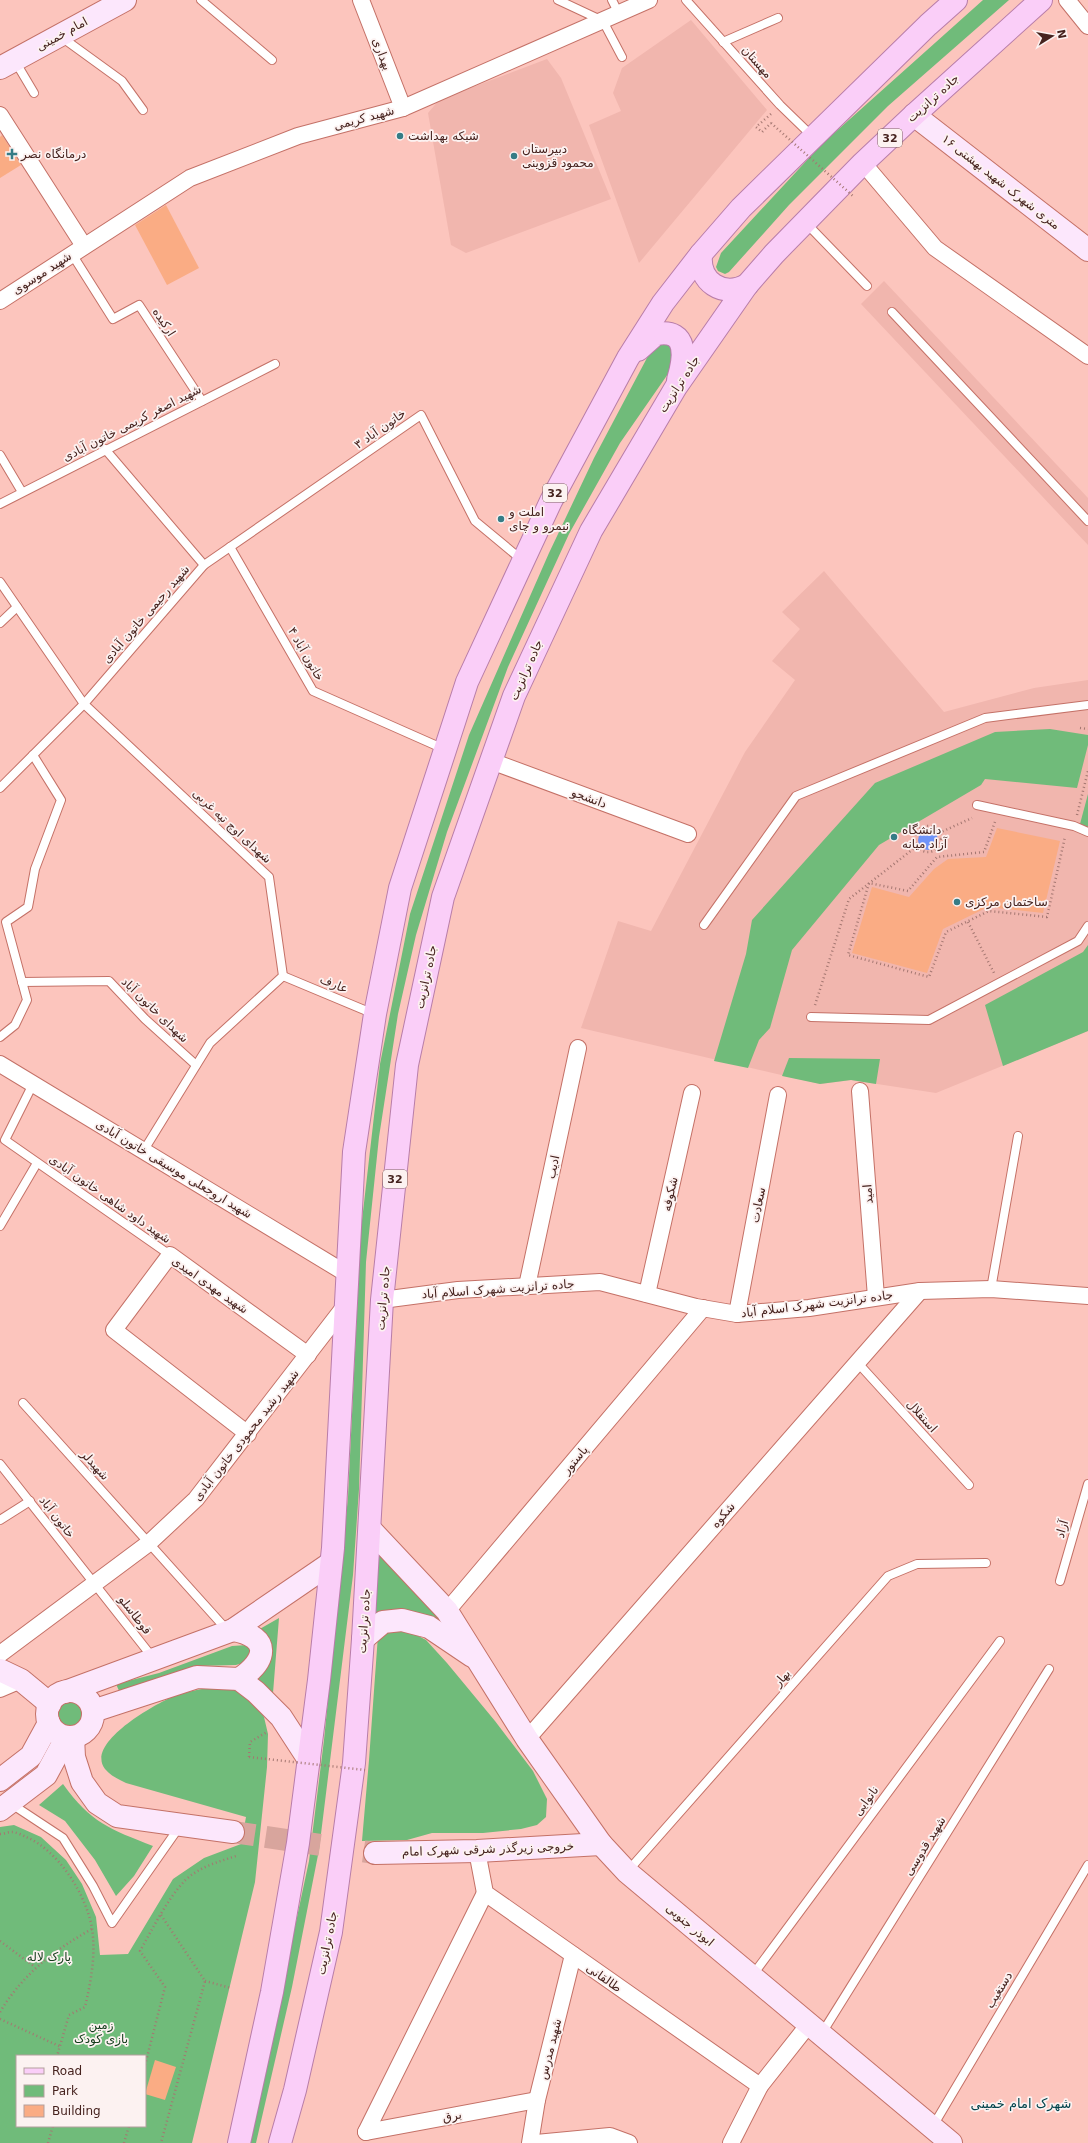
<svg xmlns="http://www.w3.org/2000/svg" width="1088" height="2143" font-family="'DejaVu Sans',Vazirmatn,sans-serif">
	<rect width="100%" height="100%" fill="#fcc5bd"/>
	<g fill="#f1b6ae">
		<path d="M691 20 767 110 639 263 589 125 621 111 613 93 622 68Z"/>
		<path d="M547 59 561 78 611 199 466 253 451 245 428 113 439 100Z"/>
		<path d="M884 281 1088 498V545L861 304Z"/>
		<path d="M824 571 944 712 1034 688 1088 680V1031L936 1093 851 1080 820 1084 581 1028 618 921 651 931 745 752 795 680 772 661 800 629 782 612Z"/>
	</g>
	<g fill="#70bb7a" fill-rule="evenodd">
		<path d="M983 0H1009L888 106 789 205 729 272 725 274 718 271 716 267 721 253 822 144Z"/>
		<path d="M661 343 672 346 670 371 620 443 569 534 508 667 447 832 416 935 398 1014 379 1137 366 1262 359 1489 353 1575 319 1850 292 1987 256 2143H246L276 2015 309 1861 324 1740 348 1497 361 1229 380 1064 410 914 469 735 549 553 594 458 648 356Z"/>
		<path d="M1050 729 1088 735V745L1077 788 985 779 981 785 879 845 792 950 770 1028 759 1040 748 1068 714 1061 746 954 752 920 875 783 995 732Z"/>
		<path d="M1088 794V827L1080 824Z"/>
		<path d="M1088 945V1031L1003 1066 985 1005 1083 952Z"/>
		<path d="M789 1058 880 1059 876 1084 851 1080 820 1084 782 1076Z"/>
		<path d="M378 1545 449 1623 372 1616Z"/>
		<path d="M279 1618 273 1693 255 1681 267 1665 258 1630Z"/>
		<path d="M383 1630 409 1631 426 1640 447 1663 495 1721 533 1771 547 1799 546 1817 537 1825 521 1829 483 1833H432L407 1840 362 1841 369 1760 378 1635Z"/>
		<path d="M247 1645 254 1647 246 1662 236 1665 198 1666 120 1693 116 1684 159 1673 232 1646Z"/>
		<path d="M208 1688 236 1690 255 1702 264 1717 268 1734 267 1767 255 1882 192 2143H0V1827L14 1825 41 1837 66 1860 82 1884 96 1917 100 1955 128 1954 173 1879 204 1858 241 1844 246 1817 126 1783C118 1779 111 1776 105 1769 85 1743 154 1705 172 1697 184 1692 196 1690 208 1688ZM17 2056H145V2126H17Z"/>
		<circle cx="71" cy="1715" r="18"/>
		<path d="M63 1784C91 1823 110 1829 153 1846L134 1876 116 1896 95 1860 65 1821 39 1805Z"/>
	</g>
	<circle fill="#6f93f8" cx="928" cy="840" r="10"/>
	<g fill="#faac84">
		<path d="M2 135 21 165 0 178V137Z"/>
		<path d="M166 205 199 268 167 285 135 225Z"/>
		<path d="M997 828 1060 841 1043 913 988 907 943 929 927 973 852 953 872 887 909 897 934 869 948 859 986 857Z"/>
		<path d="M155 2060 176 2067 165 2100 145 2094Z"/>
	</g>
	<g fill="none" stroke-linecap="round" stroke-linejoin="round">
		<path stroke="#d8a59d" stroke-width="22" stroke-dasharray="22 11" stroke-linecap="butt" d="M233 1832 375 1853"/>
		<g stroke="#c47167" stroke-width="10">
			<g id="lane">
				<path d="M201 0 272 60"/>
				<path d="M558 0 603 21 622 57"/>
				<path d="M612 0 619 14"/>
				<path d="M686 0 780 105 813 137"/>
				<path d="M60 36 122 81 143 110"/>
				<path d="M723 42 778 18"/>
				<path d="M15 61 34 93"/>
				<path d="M806 223 867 286"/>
				<path d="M72 254 113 319 139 305 202 401"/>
				<path d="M892 312 1088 521"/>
				<path d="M0 455 22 492"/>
				<path d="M0 504 275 364"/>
				<path d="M230 547 313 691 444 749"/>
				<path d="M204 565 421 415 475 521 522 560"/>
				<path d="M0 582 84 704 269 877 283 976 210 1043 144 1150"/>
				<path d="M0 623 17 607"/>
				<path d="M0 788 84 704 204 565 105 449"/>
				<path d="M977 805 1074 826 1088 832"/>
				<path d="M704 925 796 796 985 718 1088 705"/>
				<path d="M283 976 374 1014"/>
				<path d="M22 982 109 981 145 1019 196 1065"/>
				<path d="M811 1017 929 1020 1078 941 1088 926"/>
				<path d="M0 1037 15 1025 27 1000 6 922 28 907 35 869 61 800 33 755"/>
				<path d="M33 1084 5 1140 170 1255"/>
				<path d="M0 1226 37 1163"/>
				<path d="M991 1289 1018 1136"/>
				<path d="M857 1362 969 1485"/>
				<path d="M23 1403 227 1630"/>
				<path d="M0 1464 153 1658"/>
				<path d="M0 1520 30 1501"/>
				<path d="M1060 1581 1088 1484"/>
				<path d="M10 1803 63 1838 93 1886 112 1923 180 1826"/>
				<path d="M627 1872 888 1576 917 1564 986 1563"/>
				<path d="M752 1976 1000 1641"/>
				<path d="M822 2033 1049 1669"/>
				<path d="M933 2126 1088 1865"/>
			</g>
		</g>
		<g stroke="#c47167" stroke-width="18">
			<g id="street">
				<path d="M361 0 403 108"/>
				<path d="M1067 0 1088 26"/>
				<path d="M0 115 84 246"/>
				<path d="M863 163 935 248 1088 356"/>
				<path d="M0 301 190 178 298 136 403 108 649 0"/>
				<path d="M491 761 688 834"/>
				<path d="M0 1064 347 1274"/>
				<path d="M860 1091 876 1297"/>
				<path d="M527 1286 578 1048"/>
				<path d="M647 1294 692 1093"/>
				<path d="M382 1300 458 1290 600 1282 696 1307 737 1314 809 1308 920 1291 991 1289 1088 1296"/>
				<path d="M737 1314 778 1095"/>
				<path d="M248 1434 114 1330 170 1255 308 1355"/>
				<path d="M447 1611 703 1308"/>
				<path d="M0 1654 149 1543 196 1499 345 1306"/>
				<path d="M0 1689 21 1680"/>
				<path d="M527 1739 920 1291"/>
				<path d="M477 1851 485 1893 760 2086"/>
				<path d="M366 2132 485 1893"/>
				<path d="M366 2132 537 2100"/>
				<path d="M530 2143 537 2100 573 1955"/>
				<path d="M536 2143 610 2136 629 2143"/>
				<path d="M731 2143 760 2086 809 2024"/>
			</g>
		</g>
		<g stroke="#c47167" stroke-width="24">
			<g id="secondary">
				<path d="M0 68 125 0"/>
				<path d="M914 115 1088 250"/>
				<path d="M370 1529 447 1611 527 1739 601 1844 627 1872 951 2143"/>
				<path d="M233 1630C272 1637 267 1661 239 1679"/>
				<path d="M363 1639 383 1622 402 1620 429 1627 472 1656"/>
				<path d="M0 1670 21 1680 50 1704"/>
				<circle cx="70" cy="1714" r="23"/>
				<path d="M65 1692 233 1630 331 1563"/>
				<path d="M93 1711 197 1677 239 1679 256 1692 281 1717 309 1760"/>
				<path d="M73 1737 74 1757 82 1782 97 1803 117 1816 233 1832"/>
				<path d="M0 1780 31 1756 49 1723"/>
				<path d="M0 1810 46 1775 66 1738"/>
				<path d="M375 1853 477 1851 601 1844"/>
			</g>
		</g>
		<g stroke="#b87da9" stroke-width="24">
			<g id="primary">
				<path d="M701 254C698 282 723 298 747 285"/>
				<path d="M638 350 656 334C690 328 684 360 678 380"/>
				<path d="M239 2143 272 1992 298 1843 319 1680 333 1548 354 1152 375 1014 400 888 445 750 467 682 551 501 628 358 663 303 701 254 741 208 928 25 956 0"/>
				<path d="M280 2143 295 2090 331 1932 354 1763 363 1639 382 1300 407 1065 443 897 514 696 591 531 676 387 747 285 774 254 863 163 914 115 1041 0"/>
			</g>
		</g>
		<g stroke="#a47771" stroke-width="2.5" stroke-dasharray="1 3" stroke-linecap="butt">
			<path d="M771 114 756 127 762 132 771 123"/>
			<path d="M1080 728 1088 729"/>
			<path d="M1077 815 1088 771"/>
			<path d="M995 822 984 852 937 857 908 891 869 883 848 955 929 977 946 932 989 911 1047 917 1065 837"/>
			<circle cx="928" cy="839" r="13"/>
			<path d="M939 833 972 818"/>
			<path d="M968 922 994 973"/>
			<path d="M815 1005 849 899 917 846"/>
			<path d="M249 1757 250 1742 267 1732"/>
			<path d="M0 1834C4 1834 8 1832 12 1832 16 1832 22 1835 26 1837 58 1850 86 1894 92 1928 96 1955 91 1981 85 2007L69 2015 57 2056"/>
			<path d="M161 1915 205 1981 161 2143"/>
			<path d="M0 1941 35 1967"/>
			<path d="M205 1981 231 1988"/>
			<path d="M0 2012C23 1974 54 1950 92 1929"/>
			<path d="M0 2019 59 2046"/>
			<path d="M145 2065 165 1987 140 1951C152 1930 173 1887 193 1874 206 1865 221 1861 236 1856"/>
			<path d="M48 2143 53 2126"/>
			<path d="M124 2143 129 2126"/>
		</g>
		<use href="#lane" stroke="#fff" stroke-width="8"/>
		<use href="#street" stroke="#fff" stroke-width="16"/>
		<use href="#secondary" stroke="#fce7fc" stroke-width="22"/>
		<use href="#primary" stroke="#facef8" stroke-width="22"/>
		<g stroke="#a47771" stroke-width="2.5" stroke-dasharray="1 3" stroke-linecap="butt">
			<path d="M771 123 853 196"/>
			<path d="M249 1757 365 1770"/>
		</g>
	</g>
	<g fill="#357c86" stroke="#fcf2f1" stroke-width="1.5">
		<circle cx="400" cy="136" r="4"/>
		<path d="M10 148h4v4h4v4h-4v4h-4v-4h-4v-4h4z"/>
		<circle cx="514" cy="156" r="4"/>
		<circle cx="501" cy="519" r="4"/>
		<circle cx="894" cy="837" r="4"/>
		<circle cx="957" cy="902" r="4"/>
	</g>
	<g text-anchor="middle" stroke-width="3.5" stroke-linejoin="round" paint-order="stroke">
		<g fill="#fcf2f1" stroke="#7d615e" stroke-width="1">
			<rect x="878" y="129" width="24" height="18" rx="3"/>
			<rect x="543" y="484" width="24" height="18" rx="3"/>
			<rect x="383" y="1170" width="24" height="18" rx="3"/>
		</g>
		<g font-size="11" font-weight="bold" fill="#46231f">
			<text x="890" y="142">32</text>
			<text x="555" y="497">32</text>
			<text x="395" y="1183">32</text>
		</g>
		<g font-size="12" fill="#46231f" stroke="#fcf2f1">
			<text transform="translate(62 34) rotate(-29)" y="4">امام خمینی</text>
			<text transform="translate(382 54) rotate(69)" y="4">بهداری</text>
			<text transform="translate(757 62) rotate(48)" y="4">مهستان</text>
			<text transform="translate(933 98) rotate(-42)" y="4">جاده ترانزیت</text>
			<text transform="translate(364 118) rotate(-15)" y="4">شهید کریمی</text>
			<text transform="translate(1001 182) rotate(38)" y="4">۱۶ متری شهرک شهيد بهشتی</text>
			<text transform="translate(42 273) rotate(-33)" y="4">شهید موسوی</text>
			<text transform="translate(164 322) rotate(57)" y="4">ارکیده</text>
			<text transform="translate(679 384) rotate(-57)" y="4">جاده ترانزیت</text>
			<text transform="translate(132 423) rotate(-27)" y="4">شهید اصغر کریمی خاتون آبادی</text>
			<text transform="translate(380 429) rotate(-35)" y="4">خاتون آباد ۳</text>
			<text transform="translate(146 614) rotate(-49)" y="4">شهید رحیمی خاتون آبادی</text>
			<text transform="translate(306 654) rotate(60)" y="4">خاتون آباد ۴</text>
			<text transform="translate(526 670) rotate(-66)" y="4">جاده ترانزیت</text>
			<text transform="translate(589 798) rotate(20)" y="4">دانشجو</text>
			<text transform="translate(232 826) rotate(43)" y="4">شهدای اوچ تپه غربی</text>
			<text transform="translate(426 977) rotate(-78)" y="4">جاده ترانزیت</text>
			<text transform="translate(334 984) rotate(23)" y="4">عارف</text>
			<text transform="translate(155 1010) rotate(44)" y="4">شهدای خاتون آباد</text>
			<text transform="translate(553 1167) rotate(-78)" y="4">ادیب</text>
			<text transform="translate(174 1169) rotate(31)" y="4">شهید اروجعلی موسیقی خاتون آبادی</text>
			<text transform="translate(670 1194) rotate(-77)" y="4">شکوفه</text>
			<text transform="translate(868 1194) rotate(-95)" y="4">امید</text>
			<text transform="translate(110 1199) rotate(35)" y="4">شهید داود شاهی خاتون آبادی</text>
			<text transform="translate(758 1205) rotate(-79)" y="4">سعادت</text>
			<text transform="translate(210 1285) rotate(35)" y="4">شهید مهدی امیدی</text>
			<text transform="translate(498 1289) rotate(-4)" y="4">جاده ترانزیت شهرک اسلام آباد</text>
			<text transform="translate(383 1298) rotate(-85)" y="4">جاده ترانزیت</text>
			<text transform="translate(817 1304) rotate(-7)" y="4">جاده ترانزیت شهرک اسلام آباد</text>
			<text transform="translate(922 1416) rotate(48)" y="4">استقلال</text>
			<text transform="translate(246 1435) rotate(-52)" y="4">شهید رشید محمودی خاتون آبادی</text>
			<text transform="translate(575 1460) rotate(-50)" y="4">پاستور</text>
			<text transform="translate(95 1465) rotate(48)" y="4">شهیدلر</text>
			<text transform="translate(723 1515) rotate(-49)" y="4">شکوه</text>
			<text transform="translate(57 1517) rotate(52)" y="4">خاتون آباد</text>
			<text transform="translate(1062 1529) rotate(-74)" y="4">آزاد</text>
			<text transform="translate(135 1615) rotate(52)" y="4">قوطاسلو</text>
			<text transform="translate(364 1621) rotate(-86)" y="4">جاده ترانزیت</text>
			<text transform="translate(782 1678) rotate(-49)" y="4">بهار</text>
			<text transform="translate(866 1801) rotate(-54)" y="4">نانوایی</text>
			<text transform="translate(925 1846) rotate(-58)" y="4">شهید قدوسی</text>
			<text transform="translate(488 1849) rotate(-2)" y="4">خروجی زیرگذر شرقی شهرک امام</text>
			<text transform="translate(690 1925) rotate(40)" y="4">ابوذر جنوبی</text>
			<text transform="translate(327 1943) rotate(-79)" y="4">جاده ترانزیت</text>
			<text transform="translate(604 1978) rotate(35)" y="4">طالقانی</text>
			<text transform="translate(999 1990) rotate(-59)" y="4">دستغیب</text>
			<text transform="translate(550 2049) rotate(-76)" y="4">شهید مدرس</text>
			<text transform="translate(452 2116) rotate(-11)" y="4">برق</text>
		</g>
		<g font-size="12" fill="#46231f" stroke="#fcf2f1" text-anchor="start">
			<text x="408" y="140">شبکه بهداشت</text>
			<text x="522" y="153">دبیرستان<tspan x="522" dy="14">محمود قزوینی</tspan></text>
			<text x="21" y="158">درمانگاه نصر</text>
			<text x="509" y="516">املت و<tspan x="509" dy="14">نیمرو و چای</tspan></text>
			<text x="902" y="834">دانشگاه<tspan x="902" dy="14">آزاد میانه</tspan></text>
			<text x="965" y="906">ساختمان مرکزی</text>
		</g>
		<g font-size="12" fill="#103a18" stroke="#fcf2f1">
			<text x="49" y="1961">پارک لاله</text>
			<text x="101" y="2029">زمین<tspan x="101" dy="14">بازی کودک</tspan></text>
		</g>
		<g font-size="13" fill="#01434b" stroke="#fcf2f1">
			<text x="1021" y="2108">شهرک امام خمینی</text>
		</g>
	</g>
	<rect x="16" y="2055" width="130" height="72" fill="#fcf2f1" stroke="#b39f9d"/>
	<rect x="24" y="2068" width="20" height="6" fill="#facef8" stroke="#b39f9d"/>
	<text x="52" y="2075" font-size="12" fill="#46231f">Road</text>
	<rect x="24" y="2085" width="20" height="12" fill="#70bb7a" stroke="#b39f9d"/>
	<text x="52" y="2095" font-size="12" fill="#46231f">Park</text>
	<rect x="24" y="2105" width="20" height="12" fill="#faac84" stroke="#b39f9d"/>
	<text x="52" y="2115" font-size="12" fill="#46231f">Building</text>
	<g transform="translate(1052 36) rotate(79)" stroke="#fcf2f1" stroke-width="3" paint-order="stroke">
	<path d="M0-3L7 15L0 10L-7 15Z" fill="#46231f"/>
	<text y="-6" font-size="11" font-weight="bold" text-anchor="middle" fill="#46231f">N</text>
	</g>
</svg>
